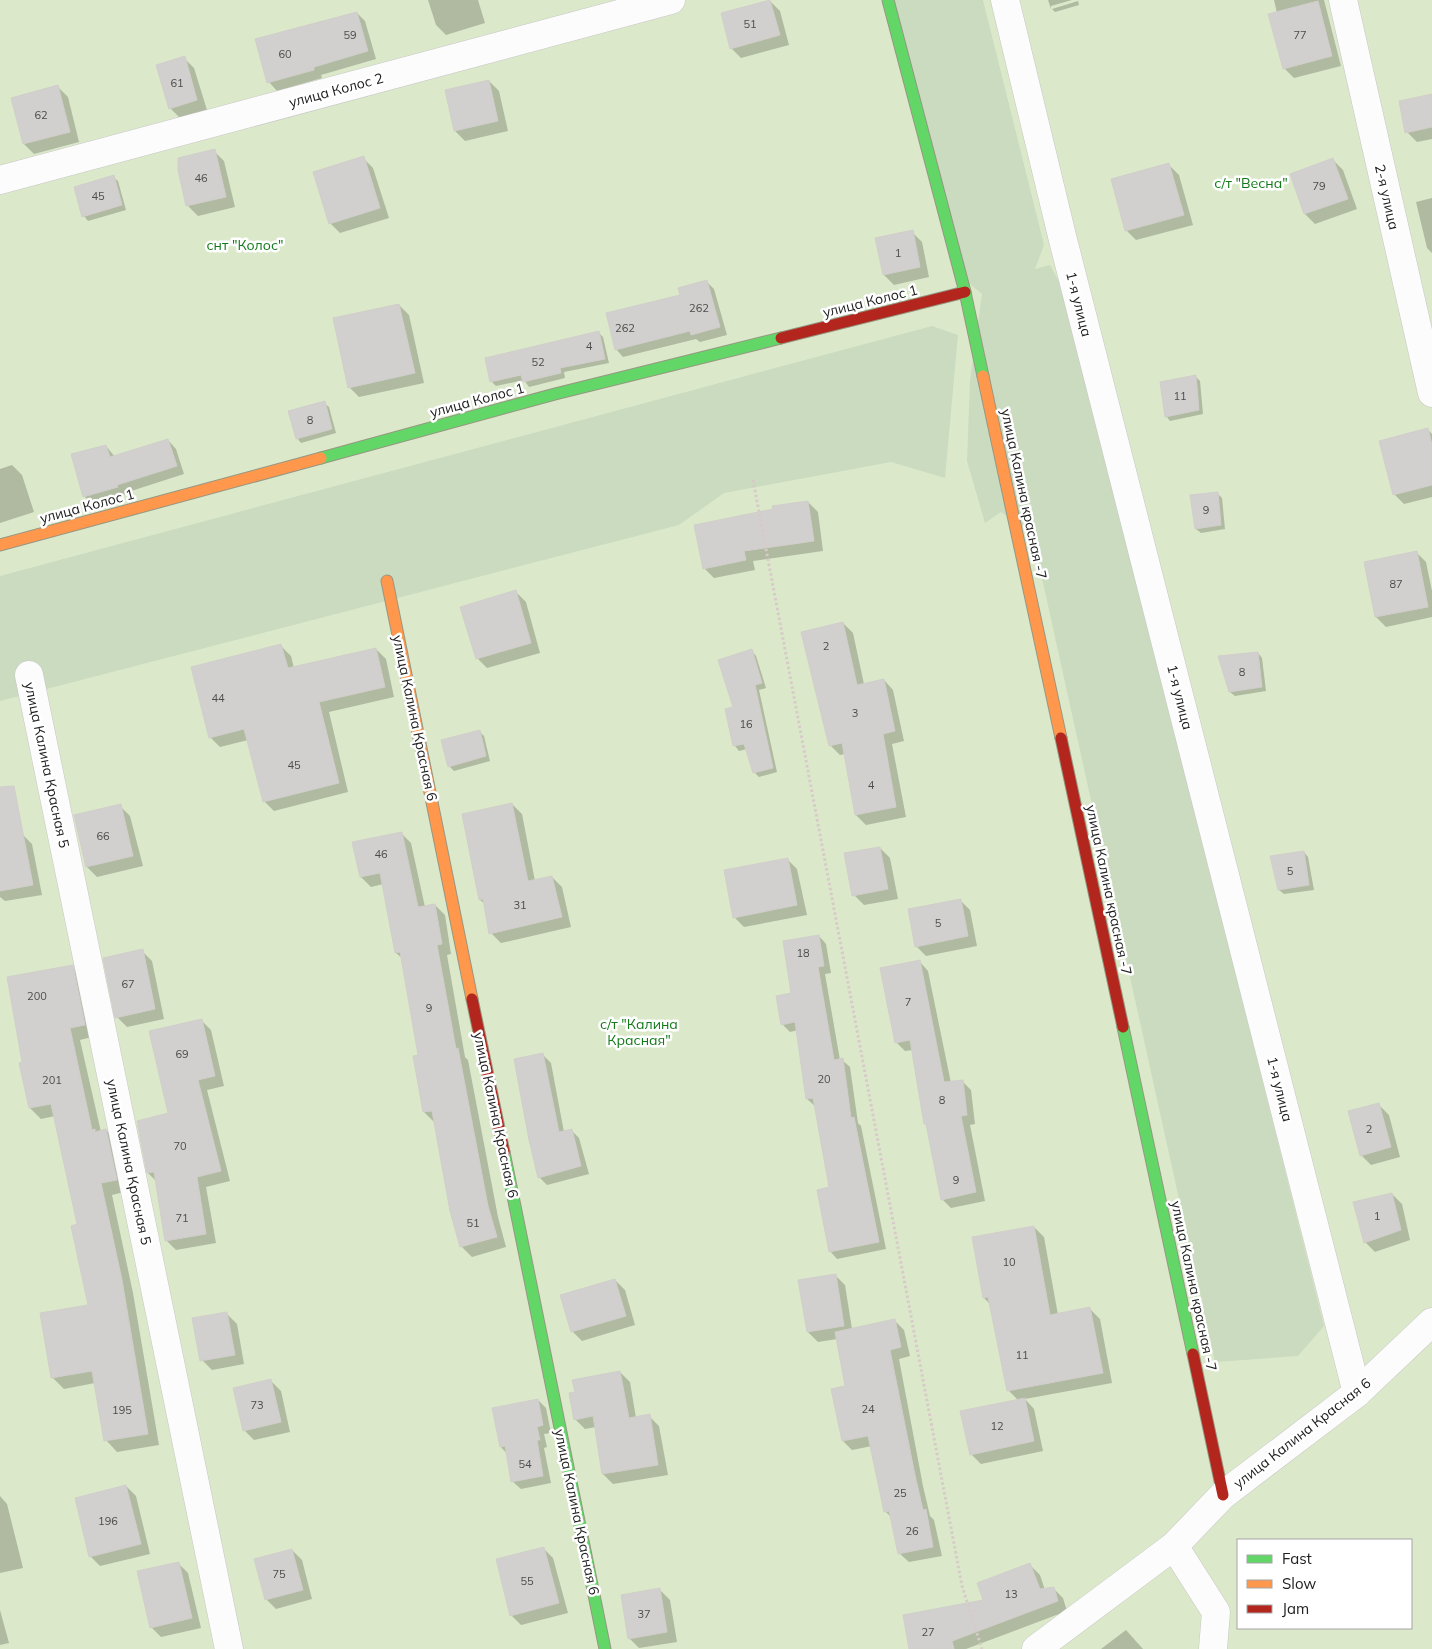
<svg xmlns="http://www.w3.org/2000/svg" width="1432" height="1649" font-family="Mulish,sans-serif">
	<rect width="100%" height="100%" fill="#eeece9"/>
	<path fill="#dbe9ca" fill-rule="evenodd" d="M0 0H1432V1649H0ZM1238 1540H1411V1628H1238Z"/>
	<g fill="#cadbc0">
		<path d="M887 0H983L1044 245 1035 269 1050 265 1064 291 1324 1326 1298 1356 1215 1362 1032 533 1001 512 985 523 967 461 970 380 982 294 960 276Z"/>
		<path d="M932 326 958 335 945 478 891 462 724 493 679 525 0 701V576Z"/>
	</g>
	<g fill="#0003">
		<path d="M428 0H478L485 23 446 35 436 25Z"/>
		<path d="M1048 0H1072L1051 6V9Z"/>
		<path d="M1274 0H1324L1341 66 1294 78 1284 68 1277 13Z"/>
		<path d="M770 1 780 11 789 45 741 58 731 48Z"/>
		<path d="M1078 1 1079 5 1055 12 1052 9Z"/>
		<path d="M357 13 365 21 376 59 321 75 322 78 277 91 269 82Z"/>
		<path d="M184 58 194 68 207 110 180 118 170 108Z"/>
		<path d="M489 81 499 91 508 131 465 141 455 131Z"/>
		<path d="M58 87 68 97 79 142 34 154 24 144 13 99Z"/>
		<path d="M1432 95V139L1417 142 1407 132Z"/>
		<path d="M214 151 224 161 235 207 198 216 188 206Z"/>
		<path d="M363 158 373 168 389 218 340 233 330 223Z"/>
		<path d="M1333 160 1343 170 1357 209 1315 224 1305 214 1291 174Z"/>
		<path d="M1169 165 1179 175 1193 225 1136 240 1126 230Z"/>
		<path d="M113 177 118 181 126 210 88 221 84 216Z"/>
		<path d="M1432 198V253L1427 248 1416 202Z"/>
		<path d="M912 232 922 242 929 277 894 285 884 275Z"/>
		<path d="M707 282 714 289 727 335 700 342 696 339 623 357 616 349 682 296Z"/>
		<path d="M399 305 409 315 424 383 359 397 349 387Z"/>
		<path d="M599 333 603 337 609 363 564 372 565 378 529 387 524 380 496 386 491 381Z"/>
		<path d="M1195 376 1200 381 1203 414 1170 421 1166 416Z"/>
		<path d="M324 403 329 407 336 433 301 443 297 438Z"/>
		<path d="M1427 429 1432 434V497L1404 504 1394 494Z"/>
		<path d="M168 440 176 449 184 474 125 493V495L92 504 84 496 106 446 115 457Z"/>
		<path d="M12 465 22 475 34 512 0 523V469Z"/>
		<path d="M1217 493 1222 498 1225 529 1201 533 1196 529Z"/>
		<path d="M808 502 818 512 823 551 753 561 755 570 714 578 704 568Z"/>
		<path d="M1416 552 1426 562 1432 591V617L1386 627 1376 617 1365 563Z"/>
		<path d="M516 592 526 602 540 653 487 668 477 658Z"/>
		<path d="M843 623 853 633 864 684 884 680 893 690 904 741 892 744 906 817 866 825 856 815 845 754 840 755 830 745Z"/>
		<path d="M281 646 291 656 294 668 376 649 386 659 394 697 329 712 348 792 274 811 264 801 248 740 220 747 210 737Z"/>
		<path d="M752 651 756 656 766 688 759 690 777 772 759 777 754 772 747 749 739 751 735 746 726 710 734 708Z"/>
		<path d="M1258 653 1262 658 1266 691 1235 696 1230 692Z"/>
		<path d="M479 731 484 736 490 761 454 771 449 766Z"/>
		<path d="M512 804 522 814 535 881 552 877 562 887 571 927 501 943 491 933 485 904 480 900Z"/>
		<path d="M120 806 130 816 143 866 97 877 87 867 75 816Z"/>
		<path d="M401 833 411 843 425 907 435 905 445 915 451 954 447 955 465 1057 468 1060 498 1217 506 1247 472 1257 462 1247 452 1211 434 1122 424 1112 419 1056 403 959 396 953 383 884 371 887 361 877Z"/>
		<path d="M22 834 32 844 42 895 5 901 0 897V838Z"/>
		<path d="M880 848 890 858 898 899 864 905 854 895Z"/>
		<path d="M1304 852 1308 857 1314 890 1284 894 1279 890Z"/>
		<path d="M787 859 797 869 807 915 744 927 734 917Z"/>
		<path d="M960 900 970 910 977 946 926 956 916 946Z"/>
		<path d="M819 936 826 944 831 973 825 974 840 1060H842L850 1067 858 1123 861 1126 886 1249 837 1259 830 1251 831 1188 816 1107 807 1099 798 1030 790 1032 782 1024 792 994Z"/>
		<path d="M142 951 152 961 164 1019 127 1027 117 1017Z"/>
		<path d="M920 962 928 971 951 1083 962 1081 971 1090 975 1124 970 1125 985 1201 951 1208 942 1199 928 1127 925 1124 913 1050 905 1051 896 1042Z"/>
		<path d="M72 967 84 978 96 1036 80 1040 101 1132 106 1130 118 1142 128 1191 112 1195 133 1293 159 1445 117 1452 106 1440 95 1383 64 1389 52 1377 90 1306 79 1225 55 1116 41 1119 30 1108 24 1063Z"/>
		<path d="M201 1020 211 1030 224 1086 207 1090 230 1181 206 1187 216 1243 176 1250 166 1240 156 1181 148 1173Z"/>
		<path d="M543 1055 551 1063 564 1132 571 1130 579 1138 589 1174 547 1185 539 1177Z"/>
		<path d="M1379 1105 1389 1115 1400 1157 1371 1165 1361 1155Z"/>
		<path d="M1392 1194 1402 1204 1410 1240 1375 1252 1365 1242Z"/>
		<path d="M1034 1227 1044 1237 1058 1315 1090 1309 1100 1319 1112 1383 1025 1399 1034 1409 1043 1451 981 1464 971 1454 1018 1400 1009 1391 990 1304 984 1298Z"/>
		<path d="M835 1275 845 1285 852 1329 895 1321 904 1330 910 1356 899 1359 923 1486 930 1516 934 1520 942 1556 909 1562 899 1553 892 1518 885 1511 872 1446 852 1450 843 1441 846 1387 837 1339 818 1342 808 1332 799 1281Z"/>
		<path d="M615 1280 625 1290 635 1325 582 1341 572 1331Z"/>
		<path d="M227 1314 237 1324 244 1364 212 1370 202 1360Z"/>
		<path d="M620 1372 630 1382 636 1418 649 1416 659 1426 668 1475 613 1484 603 1474 596 1427 585 1429 575 1419 576 1393Z"/>
		<path d="M271 1381 281 1391 290 1432 254 1440 244 1430Z"/>
		<path d="M538 1400 546 1408 551 1433 544 1434 547 1447 544 1448 551 1483 521 1489 512 1481 507 1454 501 1447Z"/>
		<path d="M126 1486 136 1496 150 1554 100 1566 90 1556Z"/>
		<path d="M0 1496 7 1504 23 1568 0 1573Z"/>
		<path d="M543 1548 553 1558 568 1613 521 1625 511 1615Z"/>
		<path d="M292 1550 302 1560 312 1599 276 1609 266 1599Z"/>
		<path d="M178 1563 188 1573 201 1628 161 1637 151 1627Z"/>
		<path d="M1030 1565 1040 1575 1045 1590 1053 1588 1063 1598 1067 1611 966 1649H911L985 1601Z"/>
		<path d="M660 1590 670 1600 677 1642 639 1648 629 1638Z"/>
		<path d="M0 1610 9 1643 0 1645Z"/>
		<path d="M1126 1630 1143 1649H1101Z"/>
	</g>
	<g fill="#d2d0ce" stroke="#d1ceca">
		<path d="M770 0 780 35 730 49 721 13Z"/>
		<path d="M1318 1 1332 56 1283 69 1268 14Z"/>
		<path d="M357 12 368 51 314 67V70L267 83 255 39Z"/>
		<path d="M185 56 197 100 169 109 156 65Z"/>
		<path d="M489 80 498 121 454 131 445 90Z"/>
		<path d="M58 85 70 132 23 144 11 98Z"/>
		<path d="M1432 94V127L1405 133 1399 101Z"/>
		<path d="M215 149 226 197 186 206 178 170V158Z"/>
		<path d="M364 156 380 208 329 224 313 172Z"/>
		<path d="M1333 158 1348 199 1304 214 1290 174Z"/>
		<path d="M1169 163 1184 215 1125 231 1111 179Z"/>
		<path d="M114 175 122 205 82 217 74 187Z"/>
		<path d="M913 230 920 267 883 275 875 238Z"/>
		<path d="M707 280 720 327 691 335 690 331 615 350 606 313 680 295 678 288Z"/>
		<path d="M399 304 415 373 348 388 333 318Z"/>
		<path d="M599 331 605 359 560 368 561 373 523 382 521 375 490 382 485 358Z"/>
		<path d="M1196 375 1199 410 1165 417 1160 382Z"/>
		<path d="M325 401 332 429 296 439 288 411Z"/>
		<path d="M1428 428 1432 445V485L1393 495 1379 441Z"/>
		<path d="M168 439 177 466 117 485 118 487 83 497 71 454 106 445 110 457Z"/>
		<path d="M1218 492 1221 525 1195 529 1190 495Z"/>
		<path d="M808 501 814 541 744 551 746 560 703 569 694 525 773 509 772 506Z"/>
		<path d="M1417 551 1428 607 1375 617 1364 562Z"/>
		<path d="M516 590 531 643 476 659 460 607Z"/>
		<path d="M843 622 857 685 884 679 895 731 883 734 896 807 855 815 842 743 829 746 801 632Z"/>
		<path d="M281 644 288 668 376 648 385 687 319 702 339 783 263 802 244 729 209 738 191 667Z"/>
		<path d="M752 649 762 683 755 685 773 768 753 773 744 744 733 746 725 709 733 707 718 660Z"/>
		<path d="M1258 652 1262 687 1229 692 1218 656Z"/>
		<path d="M480 730 486 756 448 767 441 740Z"/>
		<path d="M14 786 33 885 0 891V787Z"/>
		<path d="M512 803 528 881 552 876 562 917 489 934 483 899 479 900 462 814Z"/>
		<path d="M121 804 133 856 86 867 74 815Z"/>
		<path d="M402 832 418 907 435 904 442 944 437 945 456 1049 458 1048 488 1206 497 1237 460 1247 450 1211 432 1111 423 1112 413 1056 418 1055 400 952 395 953 380 873 360 877 352 842Z"/>
		<path d="M880 847 888 889 852 896 844 853Z"/>
		<path d="M1304 851 1309 885 1278 890 1270 856Z"/>
		<path d="M788 858 797 905 733 918 724 870Z"/>
		<path d="M961 899 968 936 915 947 908 909Z"/>
		<path d="M819 935 824 966 818 967 834 1060 843 1058 851 1118 854 1117 879 1242 829 1252 817 1190 829 1187 813 1098 806 1099 795 1022 781 1025 776 996 791 993 783 941Z"/>
		<path d="M143 949 155 1009 115 1018 103 958Z"/>
		<path d="M920 960 944 1082 963 1080 967 1115 961 1116 976 1192 941 1200 926 1124H924L910 1040 895 1043 880 968Z"/>
		<path d="M73 965 85 1025 70 1028 92 1130 95 1129V1132L106 1129 117 1180 101 1183 122 1280 148 1434 104 1441 92 1371 51 1378 40 1313 88 1305 71 1226 77 1224 51 1104 29 1108 19 1063 22 1062 7 977Z"/>
		<path d="M202 1019 215 1076 198 1080 221 1171 197 1177 206 1234 165 1241 154 1172 147 1173 137 1121 168 1113 149 1031Z"/>
		<path d="M543 1053 559 1132 572 1129 581 1166 538 1178 529 1140 514 1059Z"/>
		<path d="M1379 1103 1391 1147 1360 1156 1348 1111Z"/>
		<path d="M1392 1193 1401 1230 1364 1243 1353 1202Z"/>
		<path d="M1034 1226 1050 1315 1090 1307 1103 1373 1007 1391 988 1297 983 1298 972 1237Z"/>
		<path d="M836 1274 844 1326 807 1332 798 1280Z"/>
		<path d="M615 1279 626 1316 571 1332 560 1295Z"/>
		<path d="M227 1312 235 1355 200 1361 192 1318Z"/>
		<path d="M895 1319 901 1347 890 1350 915 1475 923 1510 926 1509 933 1547 898 1554 889 1511 884 1512 868 1436 842 1441 831 1389 845 1386 835 1332Z"/>
		<path d="M620 1371 629 1418 650 1414 658 1465 602 1474 593 1416 574 1420 569 1393 575 1392 572 1380Z"/>
		<path d="M271 1379 281 1422 243 1431 233 1388Z"/>
		<path d="M1025 1398 1034 1441 970 1455 960 1411Z"/>
		<path d="M538 1399 543 1425 537 1427 540 1440H537L543 1476 511 1482 505 1446 500 1447 492 1408Z"/>
		<path d="M126 1485 141 1544 89 1557 75 1498Z"/>
		<path d="M544 1547 559 1603 510 1616 496 1559Z"/>
		<path d="M292 1549 303 1590 265 1600 254 1559Z"/>
		<path d="M179 1562 192 1618 150 1628 137 1571Z"/>
		<path d="M1030 1563 1040 1589 1054 1587 1058 1601 952 1641 954 1649H909L903 1615 983 1600 977 1583Z"/>
		<path d="M660 1588 667 1632 628 1639 621 1595Z"/>
	</g>
	<g fill="none" stroke-linecap="round" stroke-linejoin="round">
		<g stroke="#c7c6c5" stroke-width="29">
			<g id="street">
				<path d="M1005 0 1062 236 1357 1393"/>
				<path d="M1343 0 1432 393"/>
				<path d="M0 180 671 0"/>
				<path d="M29 675 229 1649"/>
				<path d="M1174 1546 1216 1612 1213 1649"/>
				<path d="M1036 1649 1174 1546 1223 1495 1357 1393 1432 1322"/>
			</g>
		</g>
		<g stroke="#969782" stroke-width="13">
			<g id="fast">
				<path d="M888 0 965 292 983 376"/>
				<path d="M321 458 555 394 781 338"/>
				<path d="M1123 1027 1193 1354"/>
				<path d="M504 1152 605 1649"/>
			</g>
		</g>
		<g stroke="#969782" stroke-width="13">
			<g id="slow">
				<path d="M983 376 1061 738"/>
				<path d="M0 545 321 458"/>
				<path d="M387 581 472 999"/>
			</g>
		</g>
		<g stroke="#969782" stroke-width="13">
			<g id="jam">
				<path d="M781 338 965 292"/>
				<path d="M1061 738 1123 1027"/>
				<path d="M472 999 504 1152"/>
				<path d="M1193 1354 1223 1495"/>
			</g>
		</g>
		<path stroke="#d7cac8" stroke-width="3" stroke-dasharray="2.5 2.5" stroke-linecap="butt" d="M753 480 962 1586 982 1649"/>
		<use href="#street" stroke="#fcfcfc" stroke-width="28"/>
		<use href="#fast" stroke="#63d668" stroke-width="11"/>
		<use href="#slow" stroke="#ff974d" stroke-width="11"/>
		<use href="#jam" stroke="#b3261e" stroke-width="11"/>
	</g>
	<g text-anchor="middle" stroke-width="5" stroke-linejoin="round" paint-order="stroke">
		<g font-size="11" fill="#4c4c4c">
			<text x="750" y="28">51</text>
			<text x="350" y="39">59</text>
			<text x="1300" y="39">77</text>
			<text x="285" y="58">60</text>
			<text x="177" y="87">61</text>
			<text x="41" y="119">62</text>
			<text x="201" y="182">46</text>
			<text x="1319" y="190">79</text>
			<text x="98" y="200">45</text>
			<text x="898" y="257">1</text>
			<text x="699" y="312">262</text>
			<text x="625" y="332">262</text>
			<text x="589" y="350">4</text>
			<text x="538" y="366">52</text>
			<text x="1180" y="400">11</text>
			<text x="310" y="424">8</text>
			<text x="1206" y="514">9</text>
			<text x="1396" y="588">87</text>
			<text x="826" y="650">2</text>
			<text x="1242" y="676">8</text>
			<text x="218" y="702">44</text>
			<text x="855" y="717">3</text>
			<text x="746" y="728">16</text>
			<text x="294" y="769">45</text>
			<text x="871" y="789">4</text>
			<text x="103" y="840">66</text>
			<text x="381" y="858">46</text>
			<text x="1290" y="875">5</text>
			<text x="520" y="909">31</text>
			<text x="938" y="927">5</text>
			<text x="803" y="957">18</text>
			<text x="128" y="988">67</text>
			<text x="37" y="1000">200</text>
			<text x="908" y="1006">7</text>
			<text x="429" y="1012">9</text>
			<text x="182" y="1058">69</text>
			<text x="824" y="1083">20</text>
			<text x="52" y="1084">201</text>
			<text x="942" y="1104">8</text>
			<text x="1369" y="1133">2</text>
			<text x="180" y="1150">70</text>
			<text x="956" y="1184">9</text>
			<text x="1377" y="1220">1</text>
			<text x="182" y="1222">71</text>
			<text x="473" y="1227">51</text>
			<text x="1009" y="1266">10</text>
			<text x="1022" y="1359">11</text>
			<text x="257" y="1409">73</text>
			<text x="868" y="1413">24</text>
			<text x="122" y="1414">195</text>
			<text x="997" y="1430">12</text>
			<text x="525" y="1468">54</text>
			<text x="900" y="1497">25</text>
			<text x="108" y="1525">196</text>
			<text x="912" y="1535">26</text>
			<text x="279" y="1578">75</text>
			<text x="527" y="1585">55</text>
			<text x="1011" y="1598">13</text>
			<text x="644" y="1618">37</text>
			<text x="928" y="1636">27</text>
		</g>
		<g font-size="14" fill="#202020" stroke="#fff">
			<text transform="translate(336 90) rotate(-15)" y="5">улица Колос 2</text>
			<text transform="translate(1387 197) rotate(77)" y="5">2-я улица</text>
			<text transform="translate(870 301) rotate(-14)" y="5">улица Колос 1</text>
			<text transform="translate(1079 304) rotate(76)" y="5">1-я улица</text>
			<text transform="translate(477 400) rotate(-15)" y="5">улица Колос 1</text>
			<text transform="translate(1024 494) rotate(78)" y="5">улица Калина красная -7</text>
			<text transform="translate(87 506) rotate(-15)" y="5">улица Колос 1</text>
			<text transform="translate(1180 697) rotate(76)" y="5">1-я улица</text>
			<text transform="translate(415 718) rotate(78)" y="5">улица Калина Красная 6</text>
			<text transform="translate(47 765) rotate(78)" y="5">улица Калина Красная 5</text>
			<text transform="translate(1109 890) rotate(78)" y="5">улица Калина красная -7</text>
			<text transform="translate(1280 1089) rotate(76)" y="5">1-я улица</text>
			<text transform="translate(496 1115) rotate(78)" y="5">улица Калина Красная 6</text>
			<text transform="translate(129 1162) rotate(78)" y="5">улица Калина Красная 5</text>
			<text transform="translate(1194 1286) rotate(78)" y="5">улица Калина красная -7</text>
			<text transform="translate(1302 1433) rotate(-38)" y="5">улица Калина Красная 6</text>
			<text transform="translate(577 1512) rotate(78)" y="5">улица Калина Красная 6</text>
		</g>
		<g font-size="14" fill="#127a19" stroke="#fff">
			<text x="1251" y="188">с/т "Весна"</text>
			<text x="245" y="250">снт "Колос"</text>
			<text x="639" y="1029">с/т "Калина<tspan x="639" dy="16">Красная"</tspan></text>
		</g>
	</g>
	<rect x="1237" y="1539" width="175" height="90" fill="#ffffff" stroke="#a6a6a6"/>
	<rect x="1247" y="1555" width="25" height="8" fill="#63d668" stroke="#a6a6a6"/>
	<text x="1282" y="1564" font-size="15" fill="#202020">Fast</text>
	<rect x="1247" y="1580" width="25" height="8" fill="#ff974d" stroke="#a6a6a6"/>
	<text x="1282" y="1589" font-size="15" fill="#202020">Slow</text>
	<rect x="1247" y="1605" width="25" height="8" fill="#b3261e" stroke="#a6a6a6"/>
	<text x="1282" y="1614" font-size="15" fill="#202020">Jam</text>
</svg>
